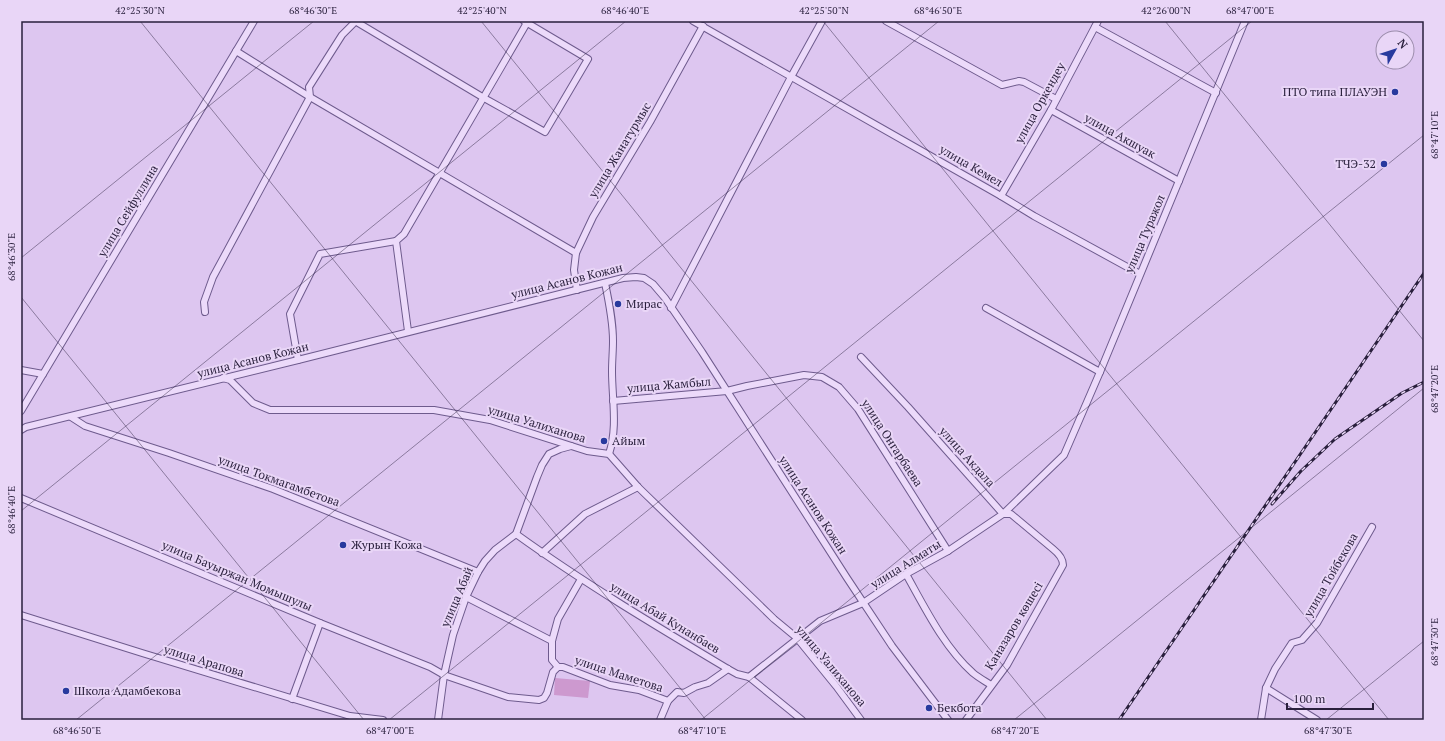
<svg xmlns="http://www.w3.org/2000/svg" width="1445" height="741" font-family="'PT Serif',serif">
	<rect width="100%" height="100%" fill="#ddc6f0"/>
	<path fill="#cd99cf" d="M555 678 590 681 588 698 554 695Z"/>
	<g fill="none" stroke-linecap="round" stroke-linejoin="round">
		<g stroke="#6e5b8d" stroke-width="8">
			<g id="street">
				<path d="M355 21 484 98 545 132 588 59 524 21"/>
				<path d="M693 21 1001 196 1034 216 1140 274"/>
				<path d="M886 21 1002 85 1019 81 1024 82 1056 99"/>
				<path d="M1095 27 1216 93"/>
				<path d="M236 51 310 97 576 253"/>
				<path d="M1051 110 1179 181"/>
				<path d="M1001 196 1051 110 1098 21"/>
				<path d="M605 283C609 302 613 321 613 341 613 351 612 361 612 371 612 399 618 427 609 454"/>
				<path d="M577 290 574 270 576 253 593 217 650 122 703 26"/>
				<path d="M671 308 791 77 822 21"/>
				<path d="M986 308 1100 372"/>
				<path d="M205 312 204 302 213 277 310 97 309 87 342 35 356 21"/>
				<path d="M408 331 396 241 404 234 528 21"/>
				<path d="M861 357 908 407 1003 514H1011L1053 549C1058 553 1063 558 1063 565L1007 665 966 720"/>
				<path d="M298 360 290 314 320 254 396 241"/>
				<path d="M21 370 43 374"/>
				<path d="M223 378 230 380 253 403 270 410H434L490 420 587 451 609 454 638 487 774 619 797 638 836 686 861 720"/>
				<path d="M613 401 727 391 747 386 804 375 822 377 839 387 858 409 948 551"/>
				<path d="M21 411 254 21"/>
				<path d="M71 417 85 426 169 453 273 489 478 572"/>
				<path d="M21 430 26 427 298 360 623 278 636 277 644 278 653 284 665 298 702 352 847 578 892 646 948 720"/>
				<path d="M21 498 320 623 430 667 444 675 508 697 539 700 544 698 547 693 553 672 558 667H563L610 685 639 690 668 701"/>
				<path d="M516 534C584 583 656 626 728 669L737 674 749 677 802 720"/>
				<path d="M542 553 585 514 638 487"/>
				<path d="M906 574C925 608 944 647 973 673 979 678 985 681 991 685"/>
				<path d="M466 597 552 641"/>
				<path d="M21 615 142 653 350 716 383 720"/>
				<path d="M558 667 552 660V641L558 619 581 579"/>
				<path d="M749 677 820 621 863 603 906 574 948 551 1003 514 1064 455 1100 372 1245 21"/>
				<path d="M1266 688 1317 720"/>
				<path d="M292 699 320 623"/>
				<path d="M438 720 444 675 453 635 466 597 478 572 485 561 495 550 516 534 537 477 542 465 549 454 560 449 571 446"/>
				<path d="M660 720 668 701 677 692 684 693 695 687 708 683 728 669"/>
				<path d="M1261 720 1266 688 1275 669 1292 643 1302 640 1317 623 1372 527"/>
			</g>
		</g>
		<use href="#street" stroke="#ecdafa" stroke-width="6"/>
		<g stroke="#291f3c" stroke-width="3">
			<g id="rail">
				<path d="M1272 504 1301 471 1335 439 1402 393 1424 382"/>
				<path d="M1119 720 1424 273"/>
			</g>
		</g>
		<use href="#rail" stroke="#e9d6f7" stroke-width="1.5" stroke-dasharray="4.5" stroke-linecap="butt"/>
	</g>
	<path fill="none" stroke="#291f3c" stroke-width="1" stroke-opacity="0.45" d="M140 21 706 720M481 21 1047 720M823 21 1389 720M1165 21 1424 341M21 258 314 21M21 297 364 720M21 511 626 21M21 719 22 720M76 720 939 21M389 720 1252 21M701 720 1424 135M1014 720 1424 388M1326 720 1424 641"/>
	<g fill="#283a9e" stroke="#e9d6f7" stroke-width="1.5">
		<circle cx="1395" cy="92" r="4"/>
		<circle cx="1384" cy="164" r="4"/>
		<circle cx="618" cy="304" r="4"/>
		<circle cx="604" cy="441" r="4"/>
		<circle cx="343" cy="545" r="4"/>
		<circle cx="66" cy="691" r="4"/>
		<circle cx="929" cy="708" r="4"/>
	</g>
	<g text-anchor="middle" stroke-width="4" stroke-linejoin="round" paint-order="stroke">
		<g font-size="12" fill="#291f3c" stroke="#e9d6f7" text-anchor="start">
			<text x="1387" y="96" text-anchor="end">ПТО типа ПЛАУЭН</text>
			<text x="1376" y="168" text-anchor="end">ТЧЭ-32</text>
			<text x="626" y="308">Мирас</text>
			<text x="612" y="445">Айым</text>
			<text x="351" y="549">Журын Кожа</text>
			<text x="74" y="695">Школа Адамбекова</text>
			<text x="937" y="712">Бекбота</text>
		</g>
		<g font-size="12" fill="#291f3c" stroke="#e9d6f7">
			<text transform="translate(1040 103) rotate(-61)" y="4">улица Оркендеу</text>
			<text transform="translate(1120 136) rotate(29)" y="4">улица Акшуак</text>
			<text transform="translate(620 150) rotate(-59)" y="4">улица Жанатурмыс</text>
			<text transform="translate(971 166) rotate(30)" y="4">улица Кемел</text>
			<text transform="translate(128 211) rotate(-59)" y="4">улица Сейфуллина</text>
			<text transform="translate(1145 234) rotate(-67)" y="4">улица Туражол</text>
			<text transform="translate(567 281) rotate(-14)" y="4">улица Асанов Кожан</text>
			<text transform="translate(253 360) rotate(-14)" y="4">улица Асанов Кожан</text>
			<text transform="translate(669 385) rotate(-5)" y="4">улица Жамбыл</text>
			<text transform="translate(537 424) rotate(17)" y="4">улица Уалиханова</text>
			<text transform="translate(892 443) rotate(57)" y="4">улица Онгарбаева</text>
			<text transform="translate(967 457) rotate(48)" y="4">улица Акдала</text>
			<text transform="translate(279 481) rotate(20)" y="4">улица Токмагамбетова</text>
			<text transform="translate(813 505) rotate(57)" y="4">улица Асанов Кожан</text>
			<text transform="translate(906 564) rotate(-32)" y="4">улица Алматы</text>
			<text transform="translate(1331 575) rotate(-60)" y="4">улица Тойбекова</text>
			<text transform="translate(237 576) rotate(23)" y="4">улица Бауыржан Момышулы</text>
			<text transform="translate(457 597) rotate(-67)" y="4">улица Абай</text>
			<text transform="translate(665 618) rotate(31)" y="4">улица Абай Кунанбаев</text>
			<text transform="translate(1014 626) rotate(-59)" y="4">Қаназаров көшесі</text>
			<text transform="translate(204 661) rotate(17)" y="4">улица Арапова</text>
			<text transform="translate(831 666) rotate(50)" y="4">улица Уалиханова</text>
			<text transform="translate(619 674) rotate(18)" y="4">улица Маметова</text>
		</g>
	</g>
	<rect width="1445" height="741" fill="none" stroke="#e9d6f7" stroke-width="44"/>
	<g transform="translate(1395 50) rotate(51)"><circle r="19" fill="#e9d6f7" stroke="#9c8dac"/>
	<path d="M0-3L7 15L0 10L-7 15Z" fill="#283a9e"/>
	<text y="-6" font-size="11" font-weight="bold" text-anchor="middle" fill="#291f3c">N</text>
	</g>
	<path d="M1287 703v6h86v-6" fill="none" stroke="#291f3c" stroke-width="2"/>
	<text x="1293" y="703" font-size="12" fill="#291f3c" stroke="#e9d6f7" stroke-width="3" paint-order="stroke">100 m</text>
	<rect x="22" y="22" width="1401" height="697" fill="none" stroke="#291f3c" stroke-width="1.5"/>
	<g font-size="10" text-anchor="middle" fill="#291f3c">
		<text x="140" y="14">42°25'30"N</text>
		<text x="313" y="14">68°46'30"E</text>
		<text x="482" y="14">42°25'40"N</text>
		<text x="625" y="14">68°46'40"E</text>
		<text x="824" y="14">42°25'50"N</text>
		<text x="938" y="14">68°46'50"E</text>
		<text x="1166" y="14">42°26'00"N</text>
		<text x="1250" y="14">68°47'00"E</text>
		<text transform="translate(1434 135) rotate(-90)" y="4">68°47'10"E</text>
		<text transform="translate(11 257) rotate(-90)" y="4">68°46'30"E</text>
		<text transform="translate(1434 389) rotate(-90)" y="4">68°47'20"E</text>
		<text transform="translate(11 510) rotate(-90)" y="4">68°46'40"E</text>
		<text transform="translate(1434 642) rotate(-90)" y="4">68°47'30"E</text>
		<text x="77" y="734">68°46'50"E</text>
		<text x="390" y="734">68°47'00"E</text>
		<text x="702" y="734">68°47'10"E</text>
		<text x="1015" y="734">68°47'20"E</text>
		<text x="1328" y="734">68°47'30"E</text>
	</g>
</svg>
